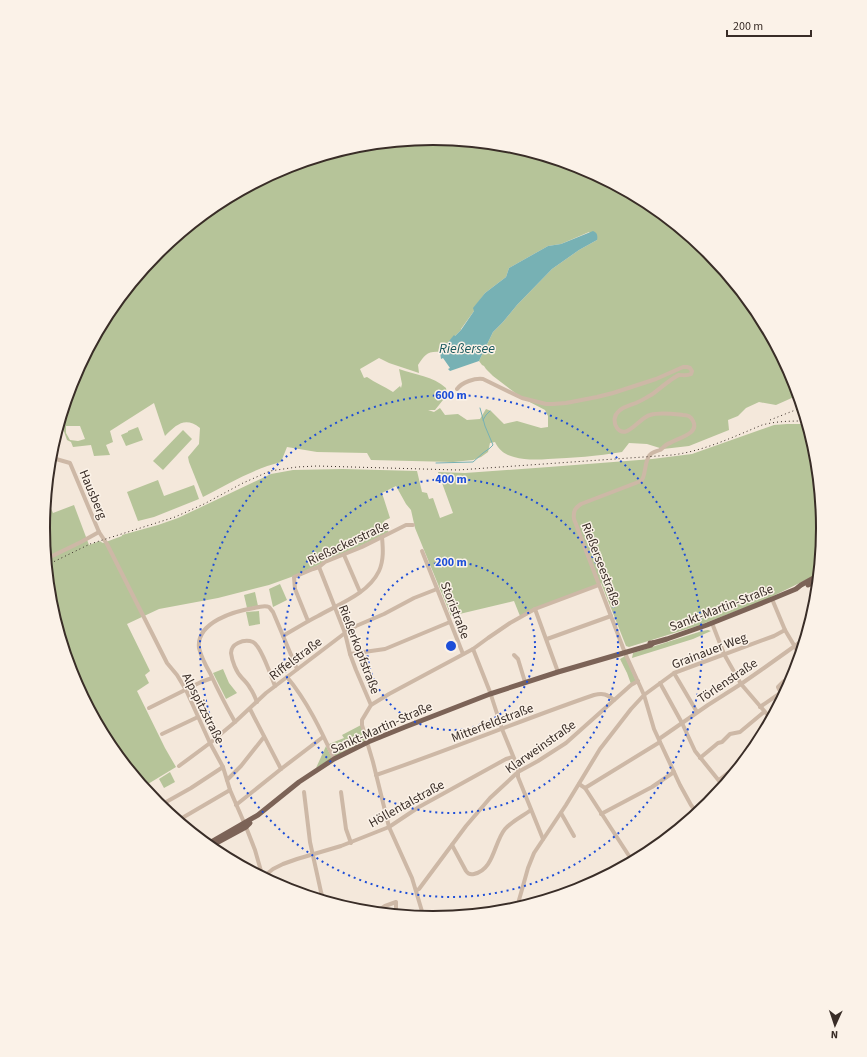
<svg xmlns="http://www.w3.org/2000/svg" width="867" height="1057" font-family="'Source Sans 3',sans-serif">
	<rect width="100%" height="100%" fill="#f4e8db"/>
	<g fill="#b6c499" fill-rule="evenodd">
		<path d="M434 138 510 146 583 168 651 204 710 253 758 312 794 379 800 398 794 397 776 405 759 402 746 408 738 416 728 420 729 430 689 446 663 449 647 444 629 443 622 452C597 456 573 458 548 459 537 460 524 460 514 457 505 455 499 450 495 442L490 443 488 452 481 457 473 460 453 462 371 460 367 453 317 452 287 447 281 462C253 469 228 484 203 497L189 462 188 457 199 444 200 428C185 416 176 425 165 436L154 403 110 431 113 442 106 445 110 455 94 456 91 445 73 447 71 442 67 440 62 426 61 419 73 379 109 311 158 252 217 204 284 168 358 145ZM589 232 597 240 579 250 552 269 517 305 503 322 493 332 479 361 482 365 484 366 486 369 493 376 522 398 545 410 548 416V427L541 428 517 421 504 424 491 411 486 409 480 419 467 420 458 414 445 415 440 408 434 412 428 410H435L447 395 446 388C433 376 415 375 399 369L402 384 401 388 400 386 393 392C384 386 375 383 367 377L364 378 360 369 379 358 389 363 419 373 418 365C425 355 427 351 440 352L454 336H455L461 330V329L474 311V308L485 293 506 277 509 268 548 246 561 244ZM66 426H80L85 439 78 441 70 440 66 433Z"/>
		<path d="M787 424H808L817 453 824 529 820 573 767 599 700 625 629 647 626 646 601 583 556 600 520 616 514 601 451 616 415 528 411 510 406 504 396 486 382 493 390 518 384 521 389 533 294 576 269 585 218 598 159 609 127 624 150 671 145 675 149 683 137 691 165 748 176 767 143 787 109 745 73 678 50 604 43 528 46 497 53 513 74 505 89 545 100 541 101 542 103 543 122 536V535L158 525 178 518 271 474 293 470 343 469 417 471 422 492 427 493 429 499 433 498 440 518 453 513 438 472 465 473 549 467 652 459 692 454 774 425Z"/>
		<path d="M138 427 143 440 126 446 121 435 128 432V431Z"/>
		<path d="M183 430 192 439 163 470 153 461Z"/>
		<path d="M158 480 164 496 194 485 199 499 154 517 138 521 127 492Z"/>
		<path d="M280 584 287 600 273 607 269 589Z"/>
		<path d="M255 592 258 606 247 608 244 595Z"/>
		<path d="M259 611 260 624 249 626 246 612Z"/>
		<path d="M708 630 711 631 693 639 632 658 633 653 702 631Z"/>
		<path d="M625 656 636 681 631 684 627 673 620 659Z"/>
		<path d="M223 669 229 683 237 693 226 699 213 673Z"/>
		<path d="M361 725 366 740 334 757 329 744 344 738 342 735Z"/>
		<path d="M326 746 332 758 316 768Z"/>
		<path d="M170 772 175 782 164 788 159 779Z"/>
	</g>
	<path fill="#77b1b4" d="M593 231C597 232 598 236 597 240L579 250 552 269 517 305 503 322 493 332 479 361 450 371 448 369 450 368 443 358 441 359 440 352 454 335 455 336 461 330 474 311 473 308 485 293 506 277 509 268 548 246 561 244Z"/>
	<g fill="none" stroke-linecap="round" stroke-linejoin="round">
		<g stroke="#77b1b4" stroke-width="1">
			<path d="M483 420 486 415 490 411"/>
			<path d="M436 463 473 462 483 453 490 448 493 445 485 426 480 408"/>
		</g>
		<g stroke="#cdb8a6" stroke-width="4">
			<path d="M457 389C462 382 475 378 483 379L522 398 546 404H553L566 403 597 397 613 393 656 379 683 367H687L690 368 692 371 691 374C687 376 683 375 679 375 673 377 657 391 651 395 647 397 643 400 638 402 632 405 624 406 619 411 614 415 613 422 617 428 626 441 640 417 650 415 660 412 673 414 683 415 688 415 691 416 693 421 700 434 677 438 670 443 666 444 663 448 660 450 655 452 652 452 649 456 644 464 646 476 641 481L581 504C575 508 573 511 574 519L625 653 644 695 631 709 600 749 566 805 534 853 528 868 521 893 519 900 520 904"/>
			<path d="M50 453 56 459 70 463 99 532 107 544 167 663 177 675 186 690 210 743 223 767 230 790 246 827 255 850 263 878"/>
			<path d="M422 551 463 654"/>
			<path d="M344 555 360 592"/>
			<path d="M46 559 81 542 99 532"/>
			<path d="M319 567 345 633 350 654 356 670 371 705"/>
			<path d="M772 599 785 630 801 657"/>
			<path d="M535 609 558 672"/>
			<path d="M308 621 295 589 294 577 313 569 319 567 325 562 362 547 406 525H413"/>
			<path d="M712 623 724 654 741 684 772 720"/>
			<path d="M283 636C295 629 306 622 318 616 339 604 368 594 379 571 384 560 383 548 382 537"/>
			<path d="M547 639 611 616"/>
			<path d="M473 649 490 692 502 729 518 768V777L543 839"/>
			<path d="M350 654 385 649 450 622"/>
			<path d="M514 655 518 659 525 682"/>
			<path d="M674 673 697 712"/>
			<path d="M287 677C307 701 321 730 334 759"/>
			<path d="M660 683 682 723 695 751 724 787"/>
			<path d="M257 702C255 697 253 692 250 688 248 684 245 681 242 678 236 672 232 661 231 653 231 648 234 645 238 643 242 641 248 640 253 642 261 646 271 676 275 686"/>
			<path d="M760 707 789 687 784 681 778 687 781 693"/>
			<path d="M149 708 201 682 212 678"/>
			<path d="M250 709 281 769"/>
			<path d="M235 722C226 706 218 690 210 673 206 666 201 656 199 648 196 622 235 611 254 608 258 607 265 605 269 607 270 608 272 611 273 612L297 669"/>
			<path d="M162 734 198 717"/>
			<path d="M659 739 708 705 741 684 764 668 806 638"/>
			<path d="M700 758 718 743 722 742 730 734 740 732 764 712"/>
			<path d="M179 766 210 743 235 722 266 693 345 633 356 626 384 614 414 598 437 589"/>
			<path d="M376 775C450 750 521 720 594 695 603 693 607 694 614 700"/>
			<path d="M227 780 241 766 264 737"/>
			<path d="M719 780 733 769 765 733"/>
			<path d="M579 784 585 788 633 862"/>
			<path d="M585 788 660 742"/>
			<path d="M304 792 310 842 321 892 324 901"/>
			<path d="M341 792 346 829 351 843"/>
			<path d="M236 805 281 769 323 737"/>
			<path d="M159 806 191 788 223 767"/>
			<path d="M561 813 574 836"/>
			<path d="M601 814 652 787 674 772"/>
			<path d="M698 814 691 805 680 785 660 742 654 729 644 695 674 673 774 636 785 630"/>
			<path d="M177 821 230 790"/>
			<path d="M452 845 466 871C468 874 470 875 474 874 494 870 494 842 505 829 512 821 523 816 531 810"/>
			<path d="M263 877 273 869 283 864 297 859 341 846 389 827 419 807 506 759 513 757"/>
			<path d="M417 890 419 889 466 826 490 798 518 772 538 761 566 743 631 685 638 681"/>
			<path d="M379 910 385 906 396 902V915"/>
			<path d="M367 912 379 910 396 915"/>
			<path d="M424 918 412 878 389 827 373 762 362 725V720L371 705 389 694 473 649 488 638 510 623 535 609 599 585"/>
		</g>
		<g stroke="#7c6357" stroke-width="5">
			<path d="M808 585 819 580"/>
			<path d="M650 643H653L667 639 707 625 772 599 796 589 801 585 819 575"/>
			<path d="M206 845 258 815 299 782 334 759 368 742 405 727 490 694 558 672 651 645 653 643"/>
			<path d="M209 847 246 827 250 823"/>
			<path d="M425 918 482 911 565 895"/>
		</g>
		<g stroke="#392d27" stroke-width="1" stroke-dasharray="1 3" stroke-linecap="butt">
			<path d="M770 420 803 407"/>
			<path d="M47 565 90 544 175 517 204 504 243 483 270 471 297 467 317 466 458 470 672 455C704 451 733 437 762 425 777 421 791 421 807 421"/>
		</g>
	</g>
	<g fill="none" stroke="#1d4ed8" stroke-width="2" stroke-dasharray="2 4">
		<circle cx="451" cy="646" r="84"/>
		<circle cx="451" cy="646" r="167"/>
		<circle cx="451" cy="646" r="251"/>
	</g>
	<g text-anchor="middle" stroke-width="3" stroke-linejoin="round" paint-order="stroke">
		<g font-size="13" fill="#392d27" stroke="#fbf2e8">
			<text transform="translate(94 494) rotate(67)" y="5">Hausberg</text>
			<text transform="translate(348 542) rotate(-25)" y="5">Rießackerstraße</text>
			<text transform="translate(602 564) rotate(69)" y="5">Rießerseestraße</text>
			<text transform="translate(721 607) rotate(-21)" y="5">Sankt-Martin-Straße</text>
			<text transform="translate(456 610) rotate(69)" y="5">Storistraße</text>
			<text transform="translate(360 649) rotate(69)" y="5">Rießerkopfstraße</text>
			<text transform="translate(709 650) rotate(-21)" y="5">Grainauer Weg</text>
			<text transform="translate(295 658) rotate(-37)" y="5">Riffelstraße</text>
			<text transform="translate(727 680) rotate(-34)" y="5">Törlenstraße</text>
			<text transform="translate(204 708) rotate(63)" y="5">Alpspitzstraße</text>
			<text transform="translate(492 722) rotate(-21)" y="5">Mitterfeldstraße</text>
			<text transform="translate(381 727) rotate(-24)" y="5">Sankt-Martin-Straße</text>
			<text transform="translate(540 746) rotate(-35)" y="5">Klarweinstraße</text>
			<text transform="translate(406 803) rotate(-29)" y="5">Höllentalstraße</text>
		</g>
		<g font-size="14" font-style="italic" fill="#19595e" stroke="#fbf2e8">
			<text x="467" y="353">Rießersee</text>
		</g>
	</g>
	<path d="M0 0H867V1057H0ZM50 528a383 383 0 1 1 766 0a383 383 0 1 1-766 0Z" fill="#fbf2e8" fill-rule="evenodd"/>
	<path fill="none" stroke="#392d27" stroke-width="2" d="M50 528a383 383 0 1 1 766 0a383 383 0 1 1-766 0Z"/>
	<circle cx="451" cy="646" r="6" fill="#1d4ed8" stroke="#fbf2e8" stroke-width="2"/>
	<g font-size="12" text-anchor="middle" font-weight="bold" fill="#1d4ed8" stroke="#fbf2e8" stroke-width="3" stroke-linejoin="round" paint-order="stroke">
		<text x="451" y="399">600 m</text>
		<text x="451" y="483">400 m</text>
		<text x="451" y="566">200 m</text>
	</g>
	<g transform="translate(835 1025) rotate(183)" stroke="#fbf2e8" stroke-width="3" paint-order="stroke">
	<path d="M0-3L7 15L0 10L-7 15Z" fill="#392d27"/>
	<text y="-6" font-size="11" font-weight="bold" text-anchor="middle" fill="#392d27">N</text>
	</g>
	<path d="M727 30v6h84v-6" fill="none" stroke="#392d27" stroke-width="2"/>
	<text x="733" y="30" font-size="12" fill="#392d27" stroke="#fbf2e8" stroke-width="3" paint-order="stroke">200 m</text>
</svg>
